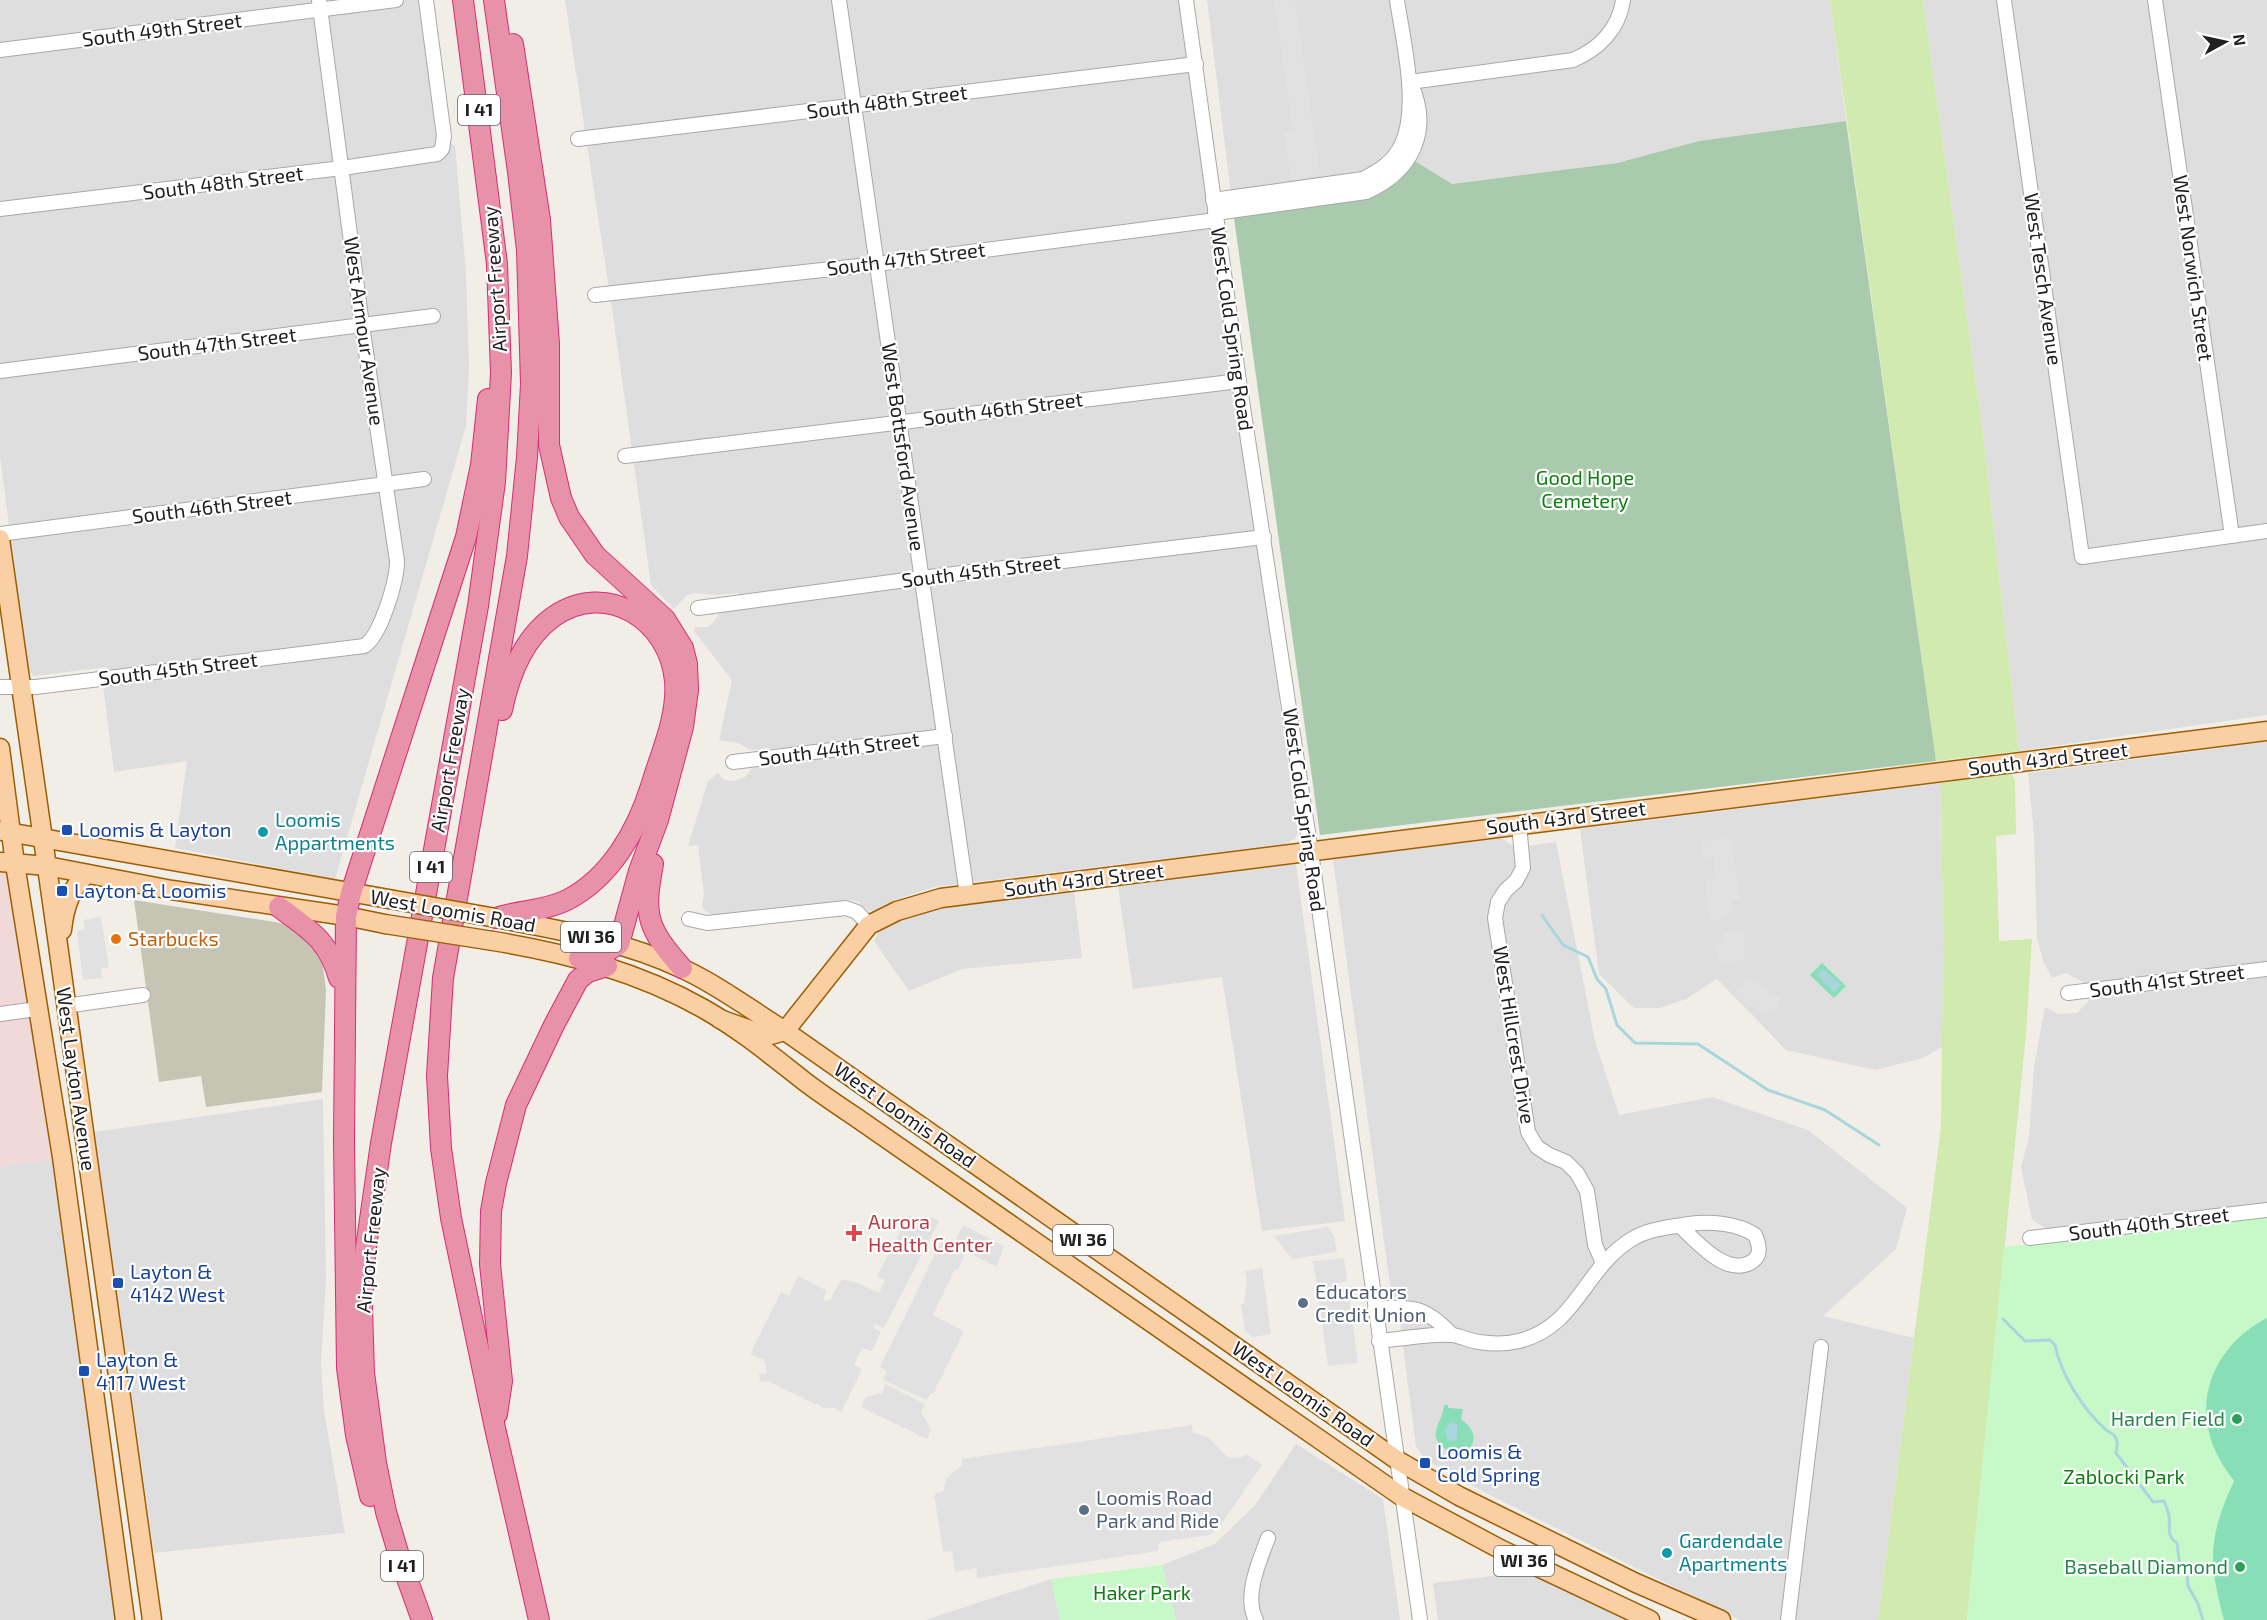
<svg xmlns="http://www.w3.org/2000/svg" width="2267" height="1620" font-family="'Exo 2',sans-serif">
	<rect width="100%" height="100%" fill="#f1eee8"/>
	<g fill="#dfdede">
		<path d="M0 0H420L439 136 455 146 466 273 469 367 466 426 335 879 175 848 187 761 114 772 103 686 110 684 107 667 34 676 28 671 0 457Z"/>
		<path d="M565 0H1179L1298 832 1295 839 1284 844 934 887 903 897 872 911H868L859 902 851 900 724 915 715 916 705 911 702 905 704 895 698 845 688 846 708 781 718 773 724 780 735 781 745 777 753 767 783 762 781 748 751 750 738 743 719 740 732 680 694 631 695 627H708L713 623 721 611 739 606 738 593 718 595 694 593 687 595 674 609 651 585 613 315Z"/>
		<path d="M1207 0H1830L1846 121 1699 141 1617 163 1452 184 1415 161 1397 183 1361 198 1234 218Z"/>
		<path d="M1923 0H2267V715L2019 751 1983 434Z"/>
		<path d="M2267 742V963L2089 985 2066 973 2052 978 2044 963 2037 939 2034 834 2028 773Z"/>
		<path d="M1941 783 1943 947 1942 1047 1923 1058 1875 1070 1786 1050 1717 979 1686 999 1659 1008H1634L1599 974 1580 829Z"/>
		<path d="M1501 838 1516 848 1556 842 1595 1041 1619 1115 1712 1097 1808 1130 1907 1208 1896 1249 1823 1316 1914 1338 1878 1620H1740L1482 1491 1426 1460 1416 1447 1397 1299 1391 1293 1333 859Z"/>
		<path d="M1296 864 1345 1221 1262 1231 1222 977 1133 989 1118 887Z"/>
		<path d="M1074 891 1082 958 962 969 909 991 874 941 880 930 902 917 933 908Z"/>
		<path d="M2267 977V1203L2049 1230 2032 1220 2021 1167 2029 1138 2034 1067 2045 1007 2058 1014 2077 1013 2090 999Z"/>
		<path d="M323 1099 326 1280 321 1363 324 1411 345 1533 154 1553 94 1132Z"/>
		<path d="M56 1158 117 1620H0V1167Z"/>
		<path d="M1296 1444 1383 1499 1400 1620H1176L1162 1565 1215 1544 1256 1504Z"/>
		<path d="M1526 1572 1632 1620H1438L1433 1583Z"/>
		<path d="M1051 1579 1060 1620H925Z"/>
	</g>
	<path fill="#f1d8d9" d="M0 862 15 864 62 1157 0 1167Z"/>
	<path fill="#c6c5b3" d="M134 900 287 924 311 941 322 959 326 990 322 1092 206 1107 201 1076 159 1082Z"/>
	<g fill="#d0eaaf">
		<path d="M1830 0H1923L1983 434 2019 751 1936 761Z"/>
		<path d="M2011 773 2015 780 2016 834 1996 836 1999 941 2032 939 2026 1035 1967 1620H1878L1941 1127 1943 947 1941 783Z"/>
	</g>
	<path fill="#a9caac" d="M1846 121 1936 761 1320 835 1234 218 1361 198 1397 183 1415 161 1452 184 1617 163 1699 141Z"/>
	<g fill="#c7f9c8">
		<path d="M2267 1216V1620H1967L2004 1247Z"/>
		<path d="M1162 1565 1176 1620H1060L1051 1579Z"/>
	</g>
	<g fill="#88dfb7">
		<path d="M1822 963 1846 986 1834 998 1810 975Z"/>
		<path d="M2267 1318V1620H2224C2208 1561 2208 1538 2234 1481 2223 1466 2213 1451 2209 1432 2197 1384 2225 1339 2267 1318Z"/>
		<path d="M1444 1405H1448V1408L1463 1409 1461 1419C1472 1428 1478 1435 1470 1449L1467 1446 1461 1450H1447C1424 1435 1443 1423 1444 1405Z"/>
	</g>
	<g fill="#e1e1e1">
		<path d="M1274 0H1295L1320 176 1291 180 1284 132 1293 130Z"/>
		<path d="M1731 838 1740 899 1731 901 1733 911 1722 920 1710 921 1705 882 1716 880 1713 857 1702 858V841Z"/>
		<path d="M101 917 109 967 101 969 102 978 83 980 77 931 85 929 83 920Z"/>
		<path d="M1745 931 1744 960 1719 964 1715 945 1725 943 1724 932Z"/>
		<path d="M1747 977 1780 998 1777 1008 1765 1014 1735 995Z"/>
		<path d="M909 1215 917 1219 931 1217 939 1221 884 1328 875 1324 873 1328 881 1332 872 1351 862 1348 854 1365 862 1369 841 1412 834 1408H824L768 1381 760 1382 759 1374 767 1373 764 1360 750 1354 781 1292 789 1296 798 1276 827 1291 823 1299 825 1301 830 1300 839 1283 843 1280 856 1282 879 1293 885 1280 877 1276Z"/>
		<path d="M963 1225 1004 1246 997 1267 966 1251 958 1270 955 1269 933 1315 964 1331 933 1394 931 1393 926 1400 883 1380 887 1371 880 1367 942 1240 955 1241Z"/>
		<path d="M1328 1227 1334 1236 1337 1252 1292 1259 1274 1236Z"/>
		<path d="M1344 1258 1347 1281 1338 1283 1340 1290 1348 1289 1358 1363 1328 1366 1318 1293 1327 1291 1326 1285 1317 1286 1313 1261Z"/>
		<path d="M1262 1268 1271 1334 1253 1337 1245 1331 1241 1304H1244L1247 1283 1245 1271Z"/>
		<path d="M885 1384 925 1404 921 1412 931 1430 927 1439 861 1407 866 1397 882 1393Z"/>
		<path d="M1192 1425 1193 1433 1208 1437 1227 1457 1241 1458 1247 1454 1262 1465 1219 1527 1209 1535 1160 1542 1158 1545V1551L977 1578 976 1568 955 1572 952 1551 943 1552 934 1493 943 1492 946 1478 962 1466V1459Z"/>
	</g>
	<g fill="#a9d6de">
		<path d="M1823 969 1841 985 1834 992 1817 975Z"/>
		<path d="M1450 1422 1457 1424V1439L1455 1441 1448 1440 1445 1430Z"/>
	</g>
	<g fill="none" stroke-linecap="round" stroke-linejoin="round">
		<g stroke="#a9d6de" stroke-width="3">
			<path d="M1542 915 1563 945 1588 957 1597 979 1606 989 1617 1025 1635 1043 1698 1044 1768 1090 1825 1110 1879 1145"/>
			<path d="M2003 1319 2025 1341 2050 1340 2055 1345C2061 1375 2083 1409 2106 1430 2108 1432 2112 1433 2114 1435 2119 1441 2117 1447 2116 1453L2153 1502 2164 1501C2166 1506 2168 1511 2169 1516 2171 1527 2165 1535 2177 1543L2180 1567 2187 1576 2188 1586 2198 1604 2203 1620"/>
		</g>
		<g stroke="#a8a8a8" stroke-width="16">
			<g id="minor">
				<path d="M839 0 967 895"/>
				<path d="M1186 0 1239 381 1311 852 1420 1620"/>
				<path d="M2004 0 2082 557 2267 531"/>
				<path d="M2155 0 2232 536"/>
				<path d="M0 50 396 0"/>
				<path d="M1410 82 1573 60C1599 49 1619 29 1623 0"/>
				<path d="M578 139 1196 64"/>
				<path d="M1213 200 1363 179C1379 171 1393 162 1401 146 1420 107 1403 41 1397 0"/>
				<path d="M0 209 342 168 437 154 442 149 444 136 426 0"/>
				<path d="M1215 213 1366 192C1412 172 1432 131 1411 84"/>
				<path d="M595 295 877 264 1216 220"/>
				<path d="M0 371 433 316"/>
				<path d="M625 456 1239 381"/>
				<path d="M0 534 424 479"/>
				<path d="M698 608 921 578 1264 537"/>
				<path d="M0 687H36L364 646C381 636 397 580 397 561L362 325 319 0"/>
				<path d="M733 762 945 736"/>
				<path d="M1519 824 1523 868 1516 881 1506 890 1498 902 1495 918 1528 1132 1537 1147 1549 1155 1566 1162 1577 1173 1587 1191 1595 1245 1603 1263"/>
				<path d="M689 919 707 923 846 908 857 912 869 925"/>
				<path d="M2068 993 2267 969"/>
				<path d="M65 1006 143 995"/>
				<path d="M0 1014 37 1009"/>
				<path d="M2030 1238 2267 1210"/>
				<path d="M1375 1309C1412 1306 1425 1306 1452 1335"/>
				<path d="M1379 1341C1399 1339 1435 1333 1452 1335 1461 1336 1470 1341 1479 1342 1491 1344 1507 1344 1519 1341 1577 1327 1584 1268 1632 1239 1648 1229 1670 1227 1689 1224 1709 1221 1738 1223 1755 1235 1759 1244 1762 1254 1753 1261 1728 1279 1696 1241 1680 1226"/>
				<path d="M1256 1620C1243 1596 1260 1560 1268 1538"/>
				<path d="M1788 1620 1821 1347"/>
			</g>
		</g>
		<g stroke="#9d5e02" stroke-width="21">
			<g id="major">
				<path d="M0 539C53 899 101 1260 152 1620"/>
				<path d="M0 748 15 864 62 1157 125 1620"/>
				<path d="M2 831 389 899"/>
				<path d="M0 862 47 866 172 890 346 916 385 924"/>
				<path d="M496 918C560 930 624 941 683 969 718 985 751 1010 785 1031L1397 1460 1459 1496 1636 1583 1721 1620"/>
				<path d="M62 930C64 910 71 887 87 874"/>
				<path d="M493 941C567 953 639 972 704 1009 741 1030 772 1056 804 1081 821 1094 839 1106 857 1118L1401 1496 1500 1549 1650 1620"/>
				<path d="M720 1019 767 1036 785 1031 869 925 897 911 941 898 2267 731"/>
			</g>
		</g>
		<g stroke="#da2b73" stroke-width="22">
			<g id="highway">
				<path d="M494 0 518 172 527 250 531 384 527 457 517 556 443 978 437 1076 441 1148 451 1218 495 1428 539 1620"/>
				<path d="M513 44 540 220 549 344V445L561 498 569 517 595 555 665 619 683 648 687 664 688 690 683 727 658 820 639 871 619 944 606 952 579 958"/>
				<path d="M653 864C643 916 647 928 682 968"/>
				<path d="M279 907C309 930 328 939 339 978"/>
				<path d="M496 918C519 910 545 911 567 900 610 878 637 831 651 786 661 753 678 716 675 681 670 621 607 579 553 617 524 638 509 676 502 710"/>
				<path d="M497 1414 502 1381 490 1264 491 1211 496 1183 516 1105 554 1025 578 980 588 972 607 966"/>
				<path d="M370 1496 356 1435 347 1368 344 1142 346 916 351 893 466 537 481 465 488 399"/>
				<path d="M422 1620 400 1559 386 1512 376 1463 364 1373 362 1307 365 1254 381 1143 478 606 495 482 501 373 497 264 463 0"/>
			</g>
		</g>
		<use href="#minor" stroke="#fff" stroke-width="14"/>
		<use href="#major" stroke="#fbcfa4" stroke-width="18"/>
		<use href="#highway" stroke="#e792a8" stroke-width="20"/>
		<g stroke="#9d5e02" stroke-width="21" stroke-linecap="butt">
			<g id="major-bridge">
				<path d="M389 899 496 918"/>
				<path d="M385 924 493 941"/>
			</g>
		</g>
		<use href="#major-bridge" stroke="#fbcfa4" stroke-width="18"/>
	</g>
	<g fill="#1a4fb4" stroke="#fff" stroke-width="2">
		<rect x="61" y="824" width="12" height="12" rx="3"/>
		<rect x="56" y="885" width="12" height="12" rx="3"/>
		<rect x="112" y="1277" width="12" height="12" rx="3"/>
		<rect x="78" y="1365" width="12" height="12" rx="3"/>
		<rect x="1419" y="1457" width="12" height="12" rx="3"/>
	</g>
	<g fill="#0f9aa8" stroke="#fff" stroke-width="2">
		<circle cx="263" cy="832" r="6"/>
		<circle cx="1667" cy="1553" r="6"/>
	</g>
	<circle fill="#e8710a" stroke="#fff" stroke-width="2" cx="116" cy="939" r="6"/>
	<path fill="#e0444e" stroke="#fff" stroke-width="2" d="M851 1224h6v6h6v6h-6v6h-6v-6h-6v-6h6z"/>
	<g fill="#5c6f8a" stroke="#fff" stroke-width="2">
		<circle cx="1303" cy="1303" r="6"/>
		<circle cx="1084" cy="1510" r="6"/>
	</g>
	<g fill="#2e9e5b" stroke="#fff" stroke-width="2">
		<circle cx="2237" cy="1419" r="6"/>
		<circle cx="2240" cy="1567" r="6"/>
	</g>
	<g text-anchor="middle" stroke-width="4.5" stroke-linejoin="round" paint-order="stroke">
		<g fill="#fff" stroke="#646464" stroke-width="1.5">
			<rect x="458" y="95" width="42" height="30" rx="4.5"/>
			<rect x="410" y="852" width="42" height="30" rx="4.5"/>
			<rect x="561" y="922" width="60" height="30" rx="4.5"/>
			<rect x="1053" y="1225" width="60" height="30" rx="4.5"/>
			<rect x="1494" y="1546" width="60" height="30" rx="4.5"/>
			<rect x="381" y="1551" width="42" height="30" rx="4.5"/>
		</g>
		<g font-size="18" font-weight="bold" fill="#212121">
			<text x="479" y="116">I 41</text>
			<text x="431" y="873">I 41</text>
			<text x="591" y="943">WI 36</text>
			<text x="1083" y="1246">WI 36</text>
			<text x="1524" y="1567">WI 36</text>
			<text x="402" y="1572">I 41</text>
		</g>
		<g font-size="20" fill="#212121" stroke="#fff">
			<text transform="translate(162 30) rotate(-7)" y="7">South 49th Street</text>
			<text transform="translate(887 102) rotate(-7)" y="7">South 48th Street</text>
			<text transform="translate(223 183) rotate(-7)" y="7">South 48th Street</text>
			<text transform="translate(906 259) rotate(-7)" y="7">South 47th Street</text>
			<text transform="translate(2193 268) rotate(82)" y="7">West Norwich Street</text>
			<text transform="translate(495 279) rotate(-94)" y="7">Airport Freeway</text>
			<text transform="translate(2043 279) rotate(82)" y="7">West Tesch Avenue</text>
			<text transform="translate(1232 329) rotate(82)" y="7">West Cold Spring Road</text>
			<text transform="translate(364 331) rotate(82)" y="7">West Armour Avenue</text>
			<text transform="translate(217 344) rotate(-7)" y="7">South 47th Street</text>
			<text transform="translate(1003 409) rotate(-7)" y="7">South 46th Street</text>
			<text transform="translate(903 447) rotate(82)" y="7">West Bottsford Avenue</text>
			<text transform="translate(212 507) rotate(-7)" y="7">South 46th Street</text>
			<text transform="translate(981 571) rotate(-7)" y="7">South 45th Street</text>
			<text transform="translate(178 669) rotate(-7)" y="7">South 45th Street</text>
			<text transform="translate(839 749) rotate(-7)" y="7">South 44th Street</text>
			<text transform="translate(2048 759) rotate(-7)" y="7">South 43rd Street</text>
			<text transform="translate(450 760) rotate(-80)" y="7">Airport Freeway</text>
			<text transform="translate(1304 810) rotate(82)" y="7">West Cold Spring Road</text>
			<text transform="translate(1566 818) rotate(-7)" y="7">South 43rd Street</text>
			<text transform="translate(1084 880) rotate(-7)" y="7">South 43rd Street</text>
			<text transform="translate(453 911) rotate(10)" y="7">West Loomis Road</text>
			<text transform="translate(2167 981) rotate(-7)" y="7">South 41st Street</text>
			<text transform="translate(1514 1035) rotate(81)" y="7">West Hillcrest Drive</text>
			<text transform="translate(76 1079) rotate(82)" y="7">West Layton Avenue</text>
			<text transform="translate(905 1115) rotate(35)" y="7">West Loomis Road</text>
			<text transform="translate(2149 1224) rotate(-7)" y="7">South 40th Street</text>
			<text transform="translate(371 1240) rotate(-84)" y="7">Airport Freeway</text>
			<text transform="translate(1303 1394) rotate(35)" y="7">West Loomis Road</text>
		</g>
		<g font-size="20" fill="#0d810f" stroke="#fff">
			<text x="1585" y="485">Good Hope<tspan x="1585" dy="23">Cemetery</tspan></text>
			<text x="2124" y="1484">Zablocki Park</text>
			<text x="1142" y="1600">Haker Park</text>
		</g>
		<g font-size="20" fill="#0d838f" stroke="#fff" text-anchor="start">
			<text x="275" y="827">Loomis<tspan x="275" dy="23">Appartments</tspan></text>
			<text x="1679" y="1548">Gardendale<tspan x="1679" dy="23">Apartments</tspan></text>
		</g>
		<g font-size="20" fill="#164399" stroke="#fff" text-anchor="start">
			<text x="79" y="837">Loomis &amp; Layton</text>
			<text x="74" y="898">Layton &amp; Loomis</text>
			<text x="130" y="1279">Layton &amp;<tspan x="130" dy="23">4142 West</tspan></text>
			<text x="96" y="1367">Layton &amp;<tspan x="96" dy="23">4117 West</tspan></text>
			<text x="1437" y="1459">Loomis &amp;<tspan x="1437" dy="23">Cold Spring</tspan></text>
		</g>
		<g font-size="20" fill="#c56008" stroke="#fff" text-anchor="start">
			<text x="128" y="946">Starbucks</text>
		</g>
		<g font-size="20" fill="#be3a42" stroke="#fff" text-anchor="start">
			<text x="868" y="1229">Aurora<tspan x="868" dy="23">Health Center</tspan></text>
		</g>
		<g font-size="20" fill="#4e5e75" stroke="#fff" text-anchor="start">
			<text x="1315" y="1299">Educators<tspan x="1315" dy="23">Credit Union</tspan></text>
			<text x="1096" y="1505">Loomis Road<tspan x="1096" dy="23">Park and Ride</tspan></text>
		</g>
		<g font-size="20" fill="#27864d" stroke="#fff" text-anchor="end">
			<text x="2225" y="1426">Harden Field</text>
			<text x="2228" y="1574">Baseball Diamond</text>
		</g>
	</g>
	<g transform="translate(2225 42) rotate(82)" stroke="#ffffff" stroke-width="4.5" paint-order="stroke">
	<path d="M0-4.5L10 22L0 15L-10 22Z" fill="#212121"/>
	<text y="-9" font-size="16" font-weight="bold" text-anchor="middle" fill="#212121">N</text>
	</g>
</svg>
